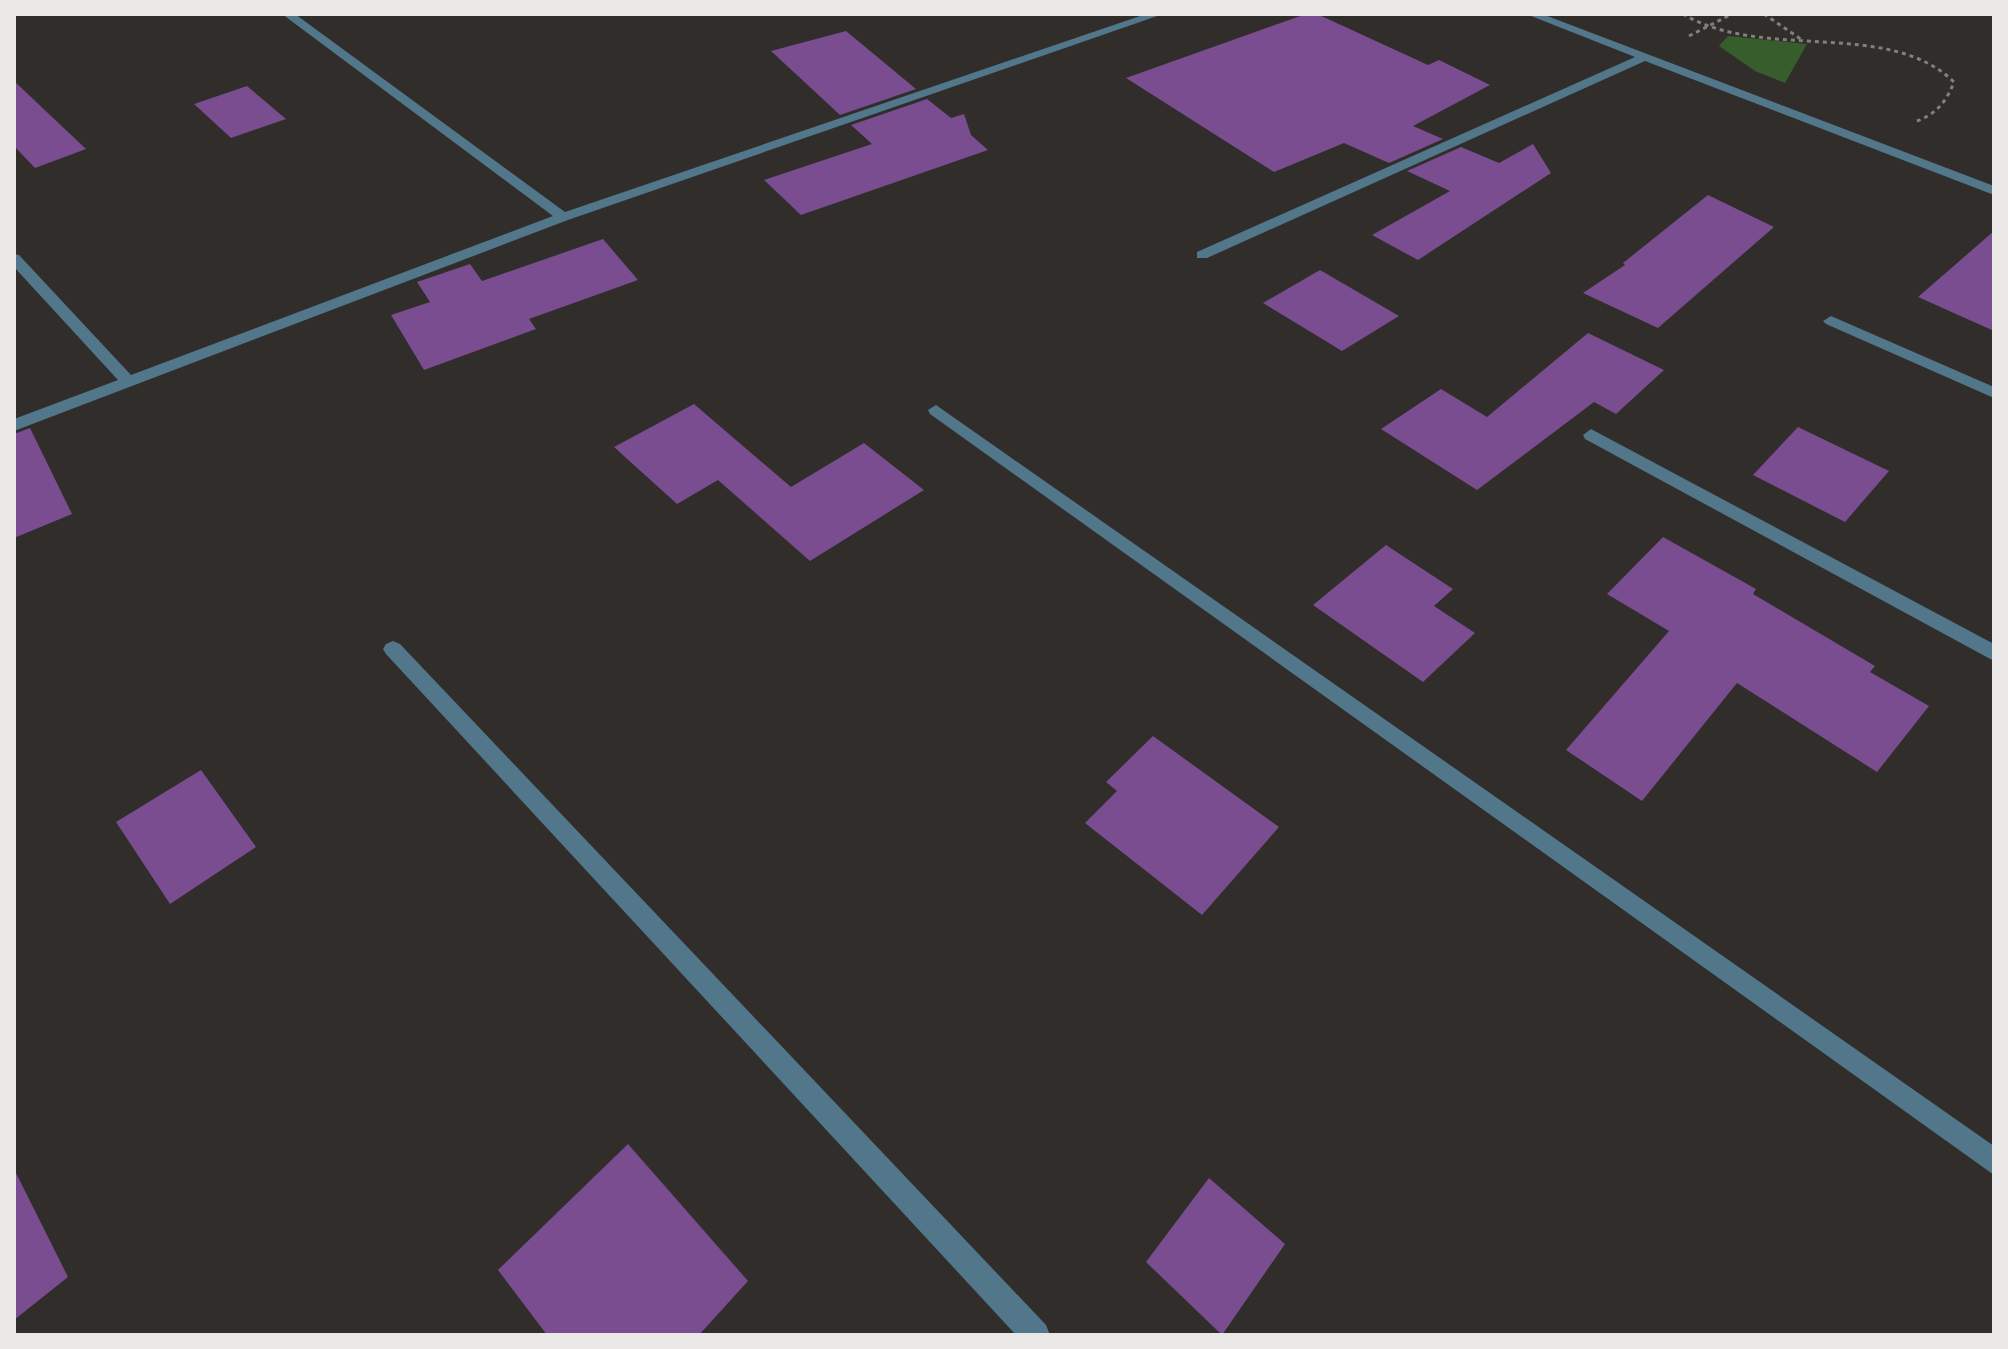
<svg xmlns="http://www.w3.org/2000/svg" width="2008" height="1349" font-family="'Work Sans',sans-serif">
	<rect width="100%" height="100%" fill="#302d2b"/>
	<path fill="#375d2d" d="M1728 36 1807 44 1785 83 1755 71 1719 46Z"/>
	<g fill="#794d90">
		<path d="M1306 14H1317L1428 65 1439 60 1490 85 1413 126 1443 139 1389 163 1344 143 1274 172 1126 78Z"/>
		<path d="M846 31 916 89 840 115 771 51Z"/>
		<path d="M14 81 86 149 35 168 14 146Z"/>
		<path d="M247 86 286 119 231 138 194 104Z"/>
		<path d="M927 99 951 118 964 114 971 135 988 150 801 215 764 180 872 144 851 125Z"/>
		<path d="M1533 144 1551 173 1418 260 1372 235 1450 191 1407 171 1461 147 1499 163Z"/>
		<path d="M1708 195 1774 227 1658 328 1583 293 1625 265 1623 263Z"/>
		<path d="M1994 231V331L1918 297Z"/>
		<path d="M603 239 638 280 529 319 536 329 424 370 391 315 430 302 417 282 470 264 482 281Z"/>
		<path d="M1320 270 1399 316 1342 351 1263 303Z"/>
		<path d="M1588 333 1664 370 1616 414 1594 402 1477 490 1381 429 1441 389 1487 417Z"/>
		<path d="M694 404 791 487 864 443 924 490 810 561 718 480 677 504 614 447Z"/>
		<path d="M1798 427 1889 471 1845 522 1753 475Z"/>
		<path d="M30 428 72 514 14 538V434Z"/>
		<path d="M1663 537 1756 589 1753 594 1875 666 1870 672 1929 706 1877 772 1737 683 1642 801 1566 750 1669 631 1607 594Z"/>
		<path d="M1386 545 1453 589 1434 606 1475 633 1423 682 1313 605Z"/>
		<path d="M1153 736 1279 827 1202 915 1085 823 1117 791 1106 782Z"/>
		<path d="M201 770 256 847 170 904 116 822Z"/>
		<path d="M628 1144 748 1281 699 1335H547L498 1270Z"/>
		<path d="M14 1169 68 1277 14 1320Z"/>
		<path d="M1209 1178 1285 1244 1222 1335 1146 1262Z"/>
	</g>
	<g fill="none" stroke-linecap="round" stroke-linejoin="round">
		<g stroke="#82807e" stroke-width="3" stroke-dasharray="4 4" stroke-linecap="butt">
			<path d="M1683 14C1763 62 1888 18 1954 82 1946 103 1935 115 1914 122"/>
			<path d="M1764 14 1802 40"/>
			<path d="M1689 36 1732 14"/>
		</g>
		<g fill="#52768a" fill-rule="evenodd">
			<path d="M282 14H295L565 212 1146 14H1163L568 220 14 431V419L118 380 14 267V254L19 255 131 375 553 216Z"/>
			<path d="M1526 14H1542L1994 186V195L1645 61 1207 258H1197V252L1635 57Z"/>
			<path d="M1831 316 1994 387V398L1826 324 1823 321Z"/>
			<path d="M936 405 1994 1146V1175L930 414 928 410Z"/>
			<path d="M1591 429 1994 644V661L1585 439 1583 435Z"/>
			<path d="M393 641 400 644 1046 1325 1050 1335H1016L386 654 383 649 386 644Z"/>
		</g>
	</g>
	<rect width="2008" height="1349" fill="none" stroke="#e9e8e6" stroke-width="32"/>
</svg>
